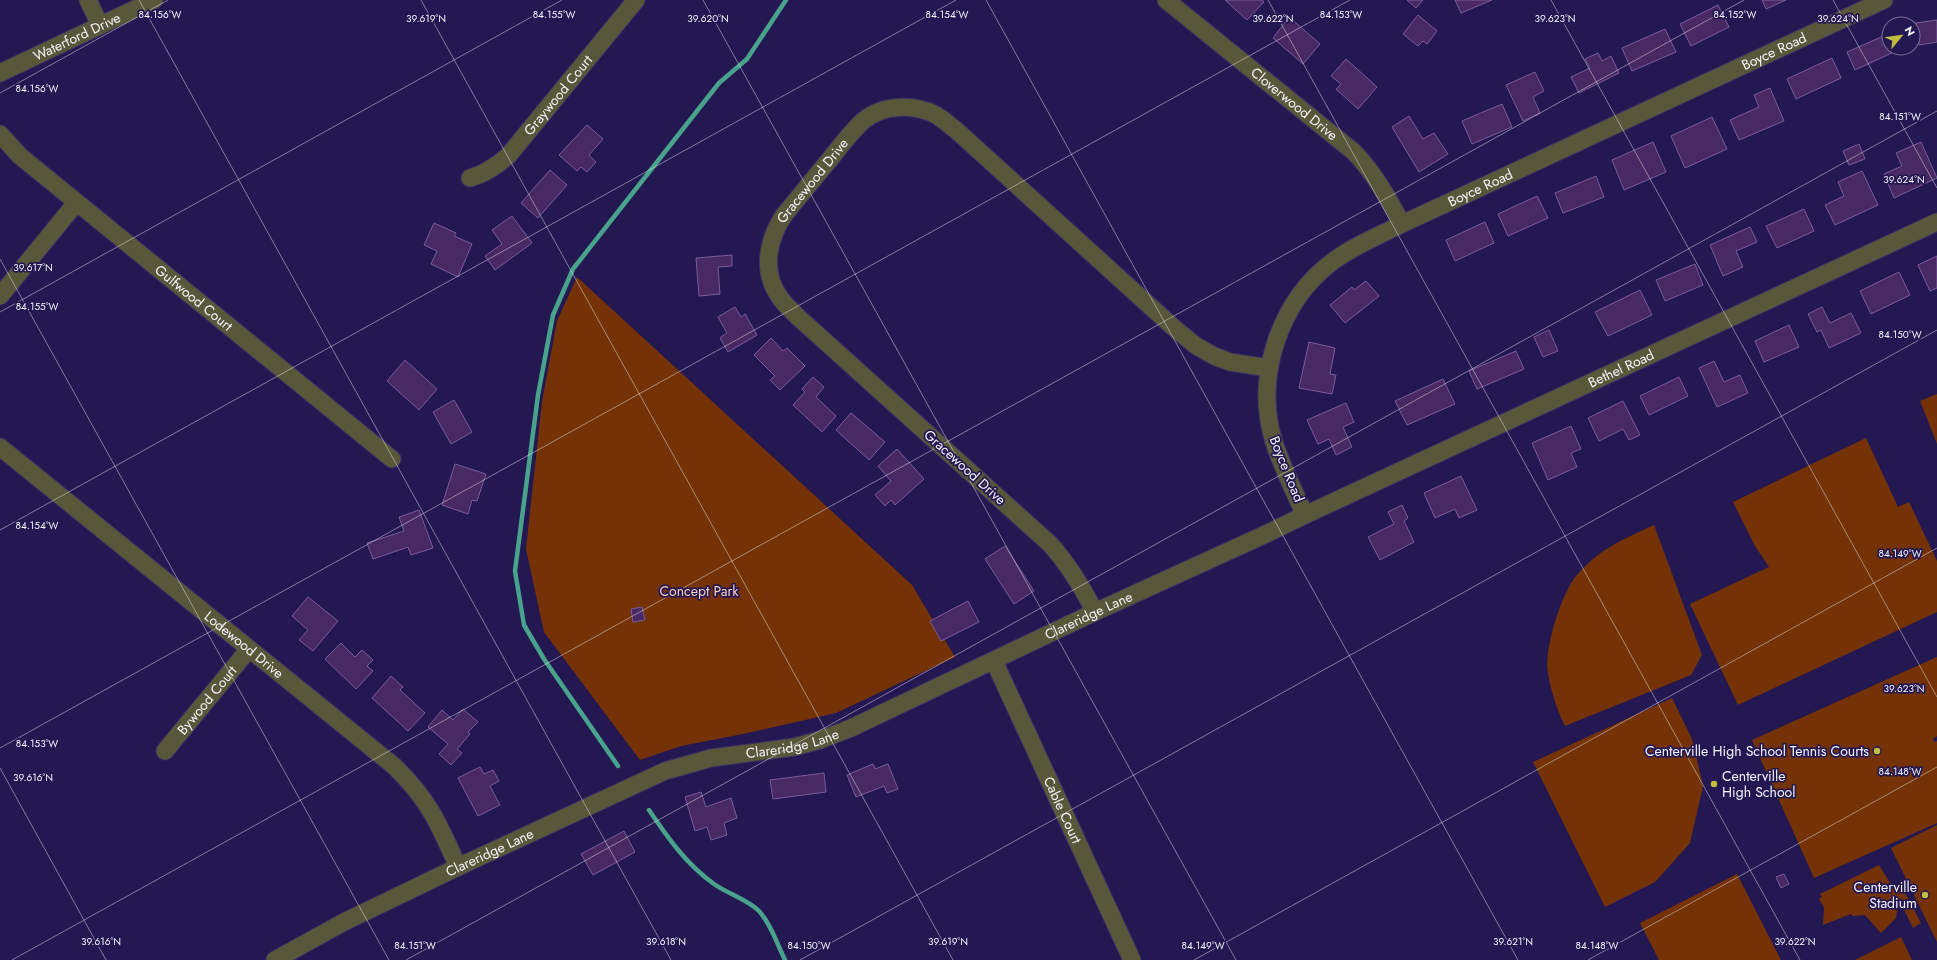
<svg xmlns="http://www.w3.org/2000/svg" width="1937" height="960" font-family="Jost,sans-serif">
	<rect width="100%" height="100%" fill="#241852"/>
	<g fill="#753207">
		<path d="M577 277 912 585 955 657 836 713 743 734 681 746 640 760 544 632 526 549 542 402 557 321Z"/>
		<path d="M1937 394V444L1920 401Z"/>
		<path d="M1866 438 1898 507 1909 502 1937 561V612L1738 705 1690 604 1769 567 1755 546 1733 502Z"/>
		<path d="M1654 525 1702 655 1691 675 1565 726C1557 710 1551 691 1548 673 1544 649 1560 600 1573 580 1578 573 1586 565 1592 560 1610 544 1633 535 1654 525Z"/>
		<path d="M1937 657V736L1933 739 1934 742 1937 741V823L1814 878 1752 740Z"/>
		<path d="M1672 698 1692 739 1703 786 1690 843 1655 882 1605 907 1533 762Z"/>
		<path d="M1937 825V942L1891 848Z"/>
		<path d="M1879 865 1892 886 1900 883 1921 923 1913 928 1899 899 1896 918 1881 933 1865 915 1853 916 1851 914 1823 925 1824 907 1819 899 1822 897 1820 894Z"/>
		<path d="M1737 874 1781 960H1659L1640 923Z"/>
		<path d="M1901 937 1912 960H1855Z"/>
	</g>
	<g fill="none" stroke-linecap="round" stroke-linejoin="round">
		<g stroke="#49a28c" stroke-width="4.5">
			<path d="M618 766 544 659 524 625 515 571 538 395 553 315 573 269 719 83 747 59 786 0"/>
			<path d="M649 810C668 838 686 864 714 884 728 894 747 899 759 911 771 924 777 944 785 960"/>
		</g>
	</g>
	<g fill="#482963" stroke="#7b5b9a">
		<path d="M1225 0H1262L1264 2 1247 20Z"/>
		<path d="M1407 0H1423L1416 8Z"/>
		<path d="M1455 0H1492L1461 13Z"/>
		<path d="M1762 0H1786L1766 9Z"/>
		<path d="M1718 5 1729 27 1691 46 1680 24Z"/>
		<path d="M1418 15 1437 31 1427 44 1423 41 1418 46 1403 34Z"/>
		<path d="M1289 17 1320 44 1303 64 1273 38Z"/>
		<path d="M1937 20V42L1919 45 1916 23Z"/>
		<path d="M1665 29 1676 52 1632 71 1622 48Z"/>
		<path d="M1888 34 1889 48H1895L1896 51 1855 70 1847 52Z"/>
		<path d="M1598 53 1602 61 1611 56 1619 73 1579 93 1571 77 1590 68 1585 59Z"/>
		<path d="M1832 58 1841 78 1796 99 1787 79Z"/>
		<path d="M1346 59 1377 87 1358 109 1336 89 1341 84 1331 76Z"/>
		<path d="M1535 72 1544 91 1533 97 1540 113 1523 121 1506 85Z"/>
		<path d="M1770 88 1784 121 1739 140 1730 120 1759 107 1754 95Z"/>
		<path d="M1502 104 1512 127 1472 144 1462 121Z"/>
		<path d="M1409 116 1423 139 1434 133 1448 154 1419 172 1392 127Z"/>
		<path d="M1712 117 1727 149 1685 168 1671 136Z"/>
		<path d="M587 125 603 139 589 155 596 162 587 172 581 167 577 171 559 155Z"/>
		<path d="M1653 142 1666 172 1624 190 1612 160Z"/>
		<path d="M1921 142 1937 178 1894 198 1884 174 1902 166 1896 153Z"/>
		<path d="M1859 144 1865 159 1849 165 1843 151Z"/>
		<path d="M550 170 567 185 538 218 521 203Z"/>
		<path d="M1862 171 1878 205 1835 225 1825 205 1844 196 1838 182Z"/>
		<path d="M1596 176 1604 197 1563 213 1555 193Z"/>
		<path d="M1537 196 1548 218 1508 236 1498 214Z"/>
		<path d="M1804 209 1814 231 1777 248 1766 226Z"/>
		<path d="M512 216 532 243 495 270 485 256 502 244 492 230Z"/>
		<path d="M1485 222 1494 243 1455 261 1446 240Z"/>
		<path d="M434 223 456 233 454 236 472 244 458 277 431 264 437 251 424 245Z"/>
		<path d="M1750 227 1757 242 1736 251 1743 267 1723 276 1710 245Z"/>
		<path d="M732 255V266L718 267 720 294 699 296 696 258Z"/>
		<path d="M1937 256V288L1930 291 1918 265Z"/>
		<path d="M1695 264 1703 285 1665 301 1656 280Z"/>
		<path d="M1899 272 1910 295 1871 314 1860 291Z"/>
		<path d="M1366 281 1379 296 1345 323 1330 305 1352 287 1354 290Z"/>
		<path d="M1640 290 1652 315 1608 336 1595 312Z"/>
		<path d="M735 307 741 317 745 314 757 335 728 352 720 338 727 333 718 317Z"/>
		<path d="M1822 307 1830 323 1851 313 1861 333 1829 348 1821 330 1817 332 1808 314Z"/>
		<path d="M1789 325 1799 347 1764 362 1755 341Z"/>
		<path d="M1549 330 1558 351 1543 357 1534 337Z"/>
		<path d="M771 338 783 351 787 348 805 366 780 390 770 380 775 376 754 355Z"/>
		<path d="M1309 342 1335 348 1330 374 1336 375 1332 394 1299 388Z"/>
		<path d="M1516 351 1524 369 1477 389 1469 371Z"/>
		<path d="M405 360 437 389 419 410 387 381Z"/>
		<path d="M1714 361 1724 382 1740 375 1748 393 1717 407 1699 368Z"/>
		<path d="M813 377 824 387 816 397 836 416 822 432 793 405 805 392 802 389Z"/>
		<path d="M1679 377 1688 396 1649 415 1640 396Z"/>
		<path d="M1443 379 1455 404 1407 425 1395 401Z"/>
		<path d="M454 400 472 432 451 444 433 412Z"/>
		<path d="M1623 401 1640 435 1629 440 1623 429 1599 441 1588 418Z"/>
		<path d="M1346 403 1354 422 1343 427 1352 447 1336 455 1329 439 1318 444 1307 420Z"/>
		<path d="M851 413 885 442 869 460 836 430Z"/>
		<path d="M1571 426 1581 449 1571 453 1577 467 1548 480 1532 443Z"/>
		<path d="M897 449 924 479 895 505 891 500 885 506 875 495 891 481 878 466Z"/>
		<path d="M455 464 486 474 477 501 472 500 468 514 442 505Z"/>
		<path d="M1461 476 1477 510 1459 518 1455 509 1435 518 1424 493Z"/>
		<path d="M1402 505 1408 518 1404 521 1414 542 1380 560 1368 537 1394 524 1388 512Z"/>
		<path d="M419 510 433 548 411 555 408 547 373 559 367 543 404 531 399 517Z"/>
		<path d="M1005 546 1034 591 1014 604 985 559Z"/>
		<path d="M308 597 338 621 313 651 299 640 308 630 292 616Z"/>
		<path d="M968 601 979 622 941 641 930 621Z"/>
		<path d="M642 607 645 620 633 622 631 609Z"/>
		<path d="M341 643 355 657 362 650 373 660 367 666 373 671 356 689 325 659Z"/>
		<path d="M391 676 403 687 400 690 425 713 408 731 372 698Z"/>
		<path d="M463 709 478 722 468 732 470 734 457 749 462 753 451 765 439 754 448 744 428 727 442 710 453 720Z"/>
		<path d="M873 764 875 769 888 764 898 789 887 793 884 786 856 797 847 775Z"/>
		<path d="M480 767 484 774 493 770 499 781 490 786 500 805 478 816 458 778Z"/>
		<path d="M824 773 826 792 773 799 770 780Z"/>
		<path d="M701 792 706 807 731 798 737 818 724 823 727 835 711 840 707 827 695 831 685 797Z"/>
		<path d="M624 831 635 852 593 875 581 854Z"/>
		<path d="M1784 874 1789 884 1781 888 1776 877Z"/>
	</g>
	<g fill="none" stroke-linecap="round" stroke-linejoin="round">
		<g stroke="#3d3266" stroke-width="19">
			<g id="minor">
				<path d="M88 0 100 25"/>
				<path id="s1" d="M1166 0 1354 152C1375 174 1388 198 1402 224"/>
				<path id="s2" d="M0 73 154 0"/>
				<path id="s3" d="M0 134 20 156 392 459"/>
				<path id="s4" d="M470 178C485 174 496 166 508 156L636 0"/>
				<path d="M0 296 76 203"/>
				<path id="s5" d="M0 447 394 766C429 800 439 824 458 867"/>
				<path id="s6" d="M1305 515C1294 491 1282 467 1274 442 1254 378 1279 302 1332 262 1353 246 1378 236 1402 224L1884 0"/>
				<path id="s7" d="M1095 612C1082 587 1069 565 1050 544L798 317C792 311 786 306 781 299 761 273 767 241 784 215 800 196 815 177 831 158 841 145 851 132 863 121 883 104 914 104 936 115 943 119 949 125 956 130L1173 327 1195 345 1214 356 1230 362 1269 368"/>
				<path id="s8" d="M994 661 1132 960"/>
				<path id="s9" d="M165 751 249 649"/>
				<path id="s10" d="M275 960 344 922 458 867 665 771 711 758 794 747 820 740 851 728 1095 612 1266 534 1305 515 1937 222"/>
			</g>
		</g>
		<use href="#minor" stroke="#585739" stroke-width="17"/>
	</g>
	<path fill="none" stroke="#f4f4fb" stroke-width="1" stroke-opacity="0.45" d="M139 0 671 960M421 0 953 960M703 0 1236 960M986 0 1518 960M1268 0 1800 960M1551 0 1937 697M1833 0 1937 188M0 93 168 0M0 259 389 960M0 312 562 0M0 530 956 0M0 748 1350 0M0 768 106 960M12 960 1744 0M406 960 1937 111M800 960 1937 330M1194 960 1937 548M1588 960 1937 767"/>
	<g fill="#c3bd3e" stroke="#241852" stroke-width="1.5">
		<circle cx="1877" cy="751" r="4"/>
		<circle cx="1714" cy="784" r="4"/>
		<circle cx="1925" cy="895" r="4"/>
	</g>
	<g text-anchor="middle" stroke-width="3.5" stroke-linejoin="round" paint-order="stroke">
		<g font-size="14" fill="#f4f4fb" stroke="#241852">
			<text dy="5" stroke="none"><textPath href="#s2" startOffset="85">Waterford Drive</textPath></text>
			<text dy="5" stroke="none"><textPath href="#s6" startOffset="770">Boyce Road</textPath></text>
			<text dy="5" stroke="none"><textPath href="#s4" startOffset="123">Graywood Court</textPath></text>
			<text dy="5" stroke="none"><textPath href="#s1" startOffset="165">Cloverwood Drive</textPath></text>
			<text dy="5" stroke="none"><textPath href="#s7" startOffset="580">Gracewood Drive</textPath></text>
			<text dy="5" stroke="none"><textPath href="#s6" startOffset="446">Boyce Road</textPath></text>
			<text dy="5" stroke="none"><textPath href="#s3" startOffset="254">Gulfwood Court</textPath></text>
			<text dy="5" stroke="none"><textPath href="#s10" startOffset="1475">Bethel Road</textPath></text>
			<text transform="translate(965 467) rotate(42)" y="5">Gracewood Drive</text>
			<text transform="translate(1287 469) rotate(68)" y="5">Boyce Road</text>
			<text dy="5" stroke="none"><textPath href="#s10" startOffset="888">Clareridge Lane</textPath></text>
			<text dy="5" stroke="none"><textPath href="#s5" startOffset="314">Lodewood Drive</textPath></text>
			<text dy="5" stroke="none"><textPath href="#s9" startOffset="66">Bywood Court</textPath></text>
			<text dy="5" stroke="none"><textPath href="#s10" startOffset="564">Clareridge Lane</textPath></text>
			<text dy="5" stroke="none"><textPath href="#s8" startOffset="164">Cable Court</textPath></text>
			<text dy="5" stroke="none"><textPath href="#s10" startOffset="240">Clareridge Lane</textPath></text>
		</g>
		<g font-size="14" fill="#fed3be" stroke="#241852">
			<text x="699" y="596">Concept Park</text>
		</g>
		<g font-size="14" fill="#f4f4fb" stroke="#241852" text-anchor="end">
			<text x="1869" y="756">Centerville High School Tennis Courts</text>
			<text x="1722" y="781" text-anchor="start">Centerville<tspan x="1722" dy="16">High School</tspan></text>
			<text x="1917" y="892">Centerville<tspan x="1917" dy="16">Stadium</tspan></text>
		</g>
	</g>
	<g font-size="10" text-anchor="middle" fill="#f4f4fb" stroke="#241852" stroke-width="3.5" stroke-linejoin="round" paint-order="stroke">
		<text x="160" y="18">84.156°W</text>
		<text x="554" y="18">84.155°W</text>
		<text x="947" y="18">84.154°W</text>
		<text x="1341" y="18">84.153°W</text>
		<text x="1735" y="18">84.152°W</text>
		<text x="426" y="22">39.619°N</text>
		<text x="708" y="22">39.620°N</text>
		<text x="1273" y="22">39.622°N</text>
		<text x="1555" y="22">39.623°N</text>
		<text x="1838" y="22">39.624°N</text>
		<text x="37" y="92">84.156°W</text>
		<text x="1900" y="120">84.151°W</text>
		<text x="1904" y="183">39.624°N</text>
		<text x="33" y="271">39.617°N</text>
		<text x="37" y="310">84.155°W</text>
		<text x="1900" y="338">84.150°W</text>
		<text x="37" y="529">84.154°W</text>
		<text x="1900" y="557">84.149°W</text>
		<text x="1904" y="692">39.623°N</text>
		<text x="37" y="747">84.153°W</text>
		<text x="1900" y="775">84.148°W</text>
		<text x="33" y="781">39.616°N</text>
		<text x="101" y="945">39.616°N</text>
		<text x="666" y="945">39.618°N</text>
		<text x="948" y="945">39.619°N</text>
		<text x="1513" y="945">39.621°N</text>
		<text x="1795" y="945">39.622°N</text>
		<text x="415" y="949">84.151°W</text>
		<text x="809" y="949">84.150°W</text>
		<text x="1203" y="949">84.149°W</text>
		<text x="1597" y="949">84.148°W</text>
	</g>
	<g transform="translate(1901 36) rotate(61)"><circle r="19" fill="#241852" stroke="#777096"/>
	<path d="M0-3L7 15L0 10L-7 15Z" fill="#c3bd3e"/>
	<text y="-6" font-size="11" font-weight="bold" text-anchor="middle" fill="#f4f4fb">N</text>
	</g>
</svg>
